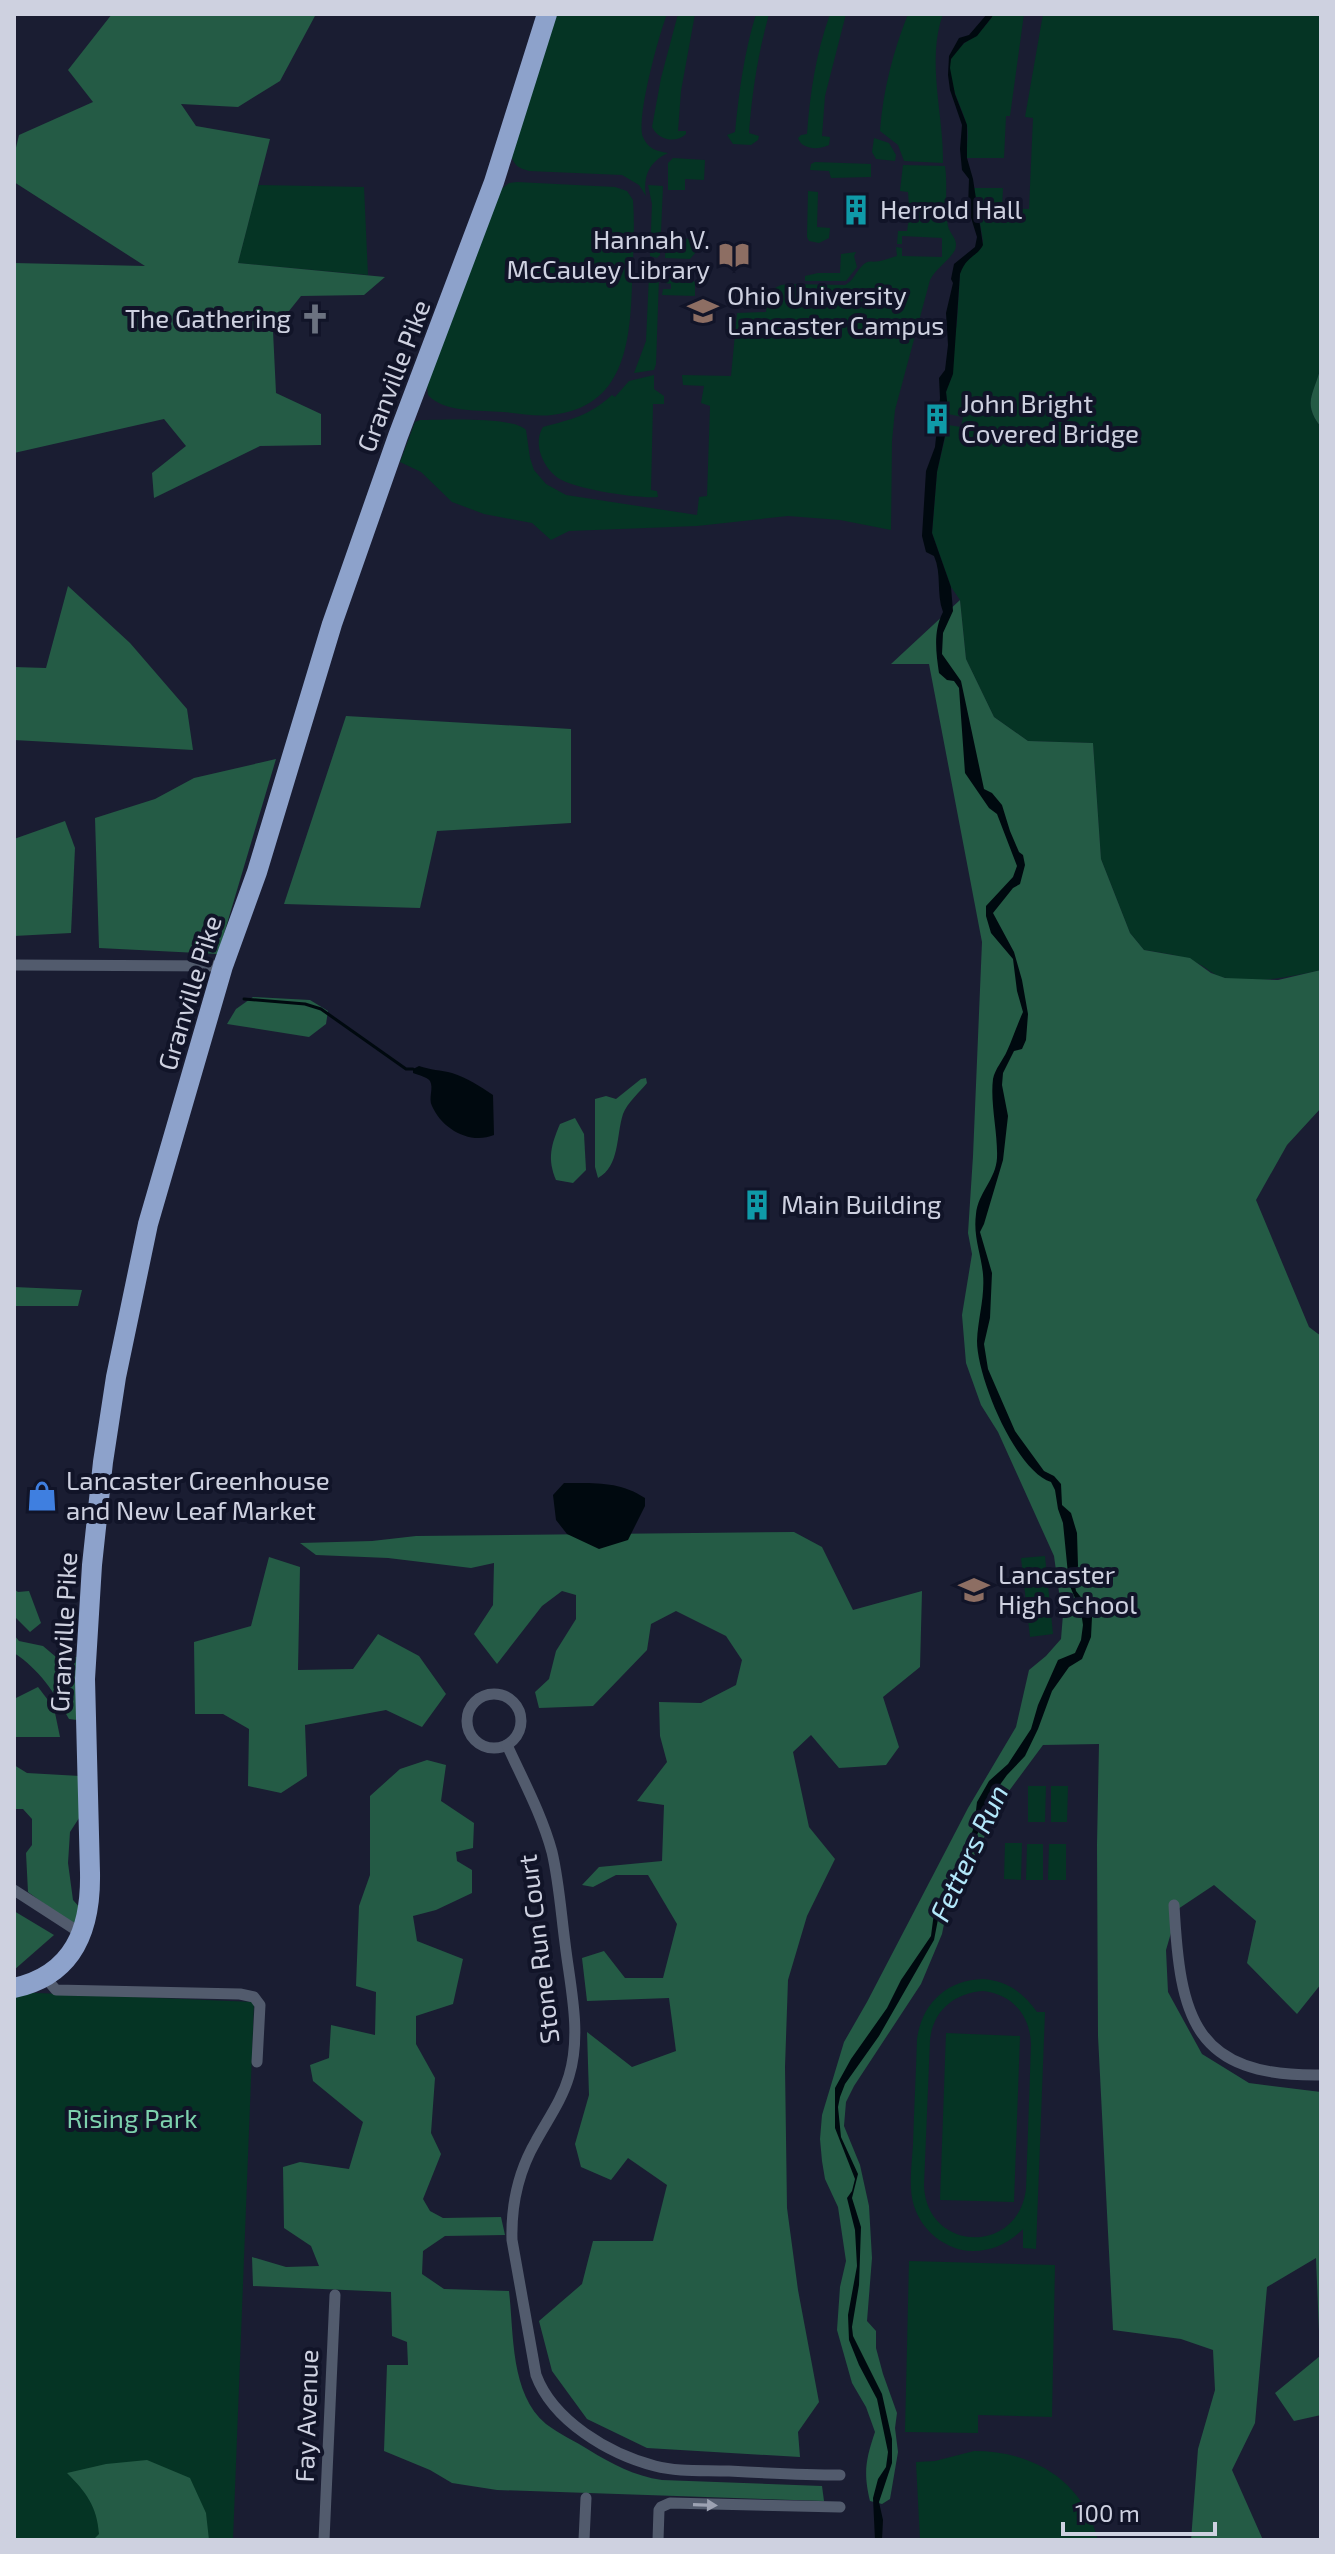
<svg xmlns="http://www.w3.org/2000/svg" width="1335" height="2554" font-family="'Exo 2',sans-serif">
	<rect width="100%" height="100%" fill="#1a1d32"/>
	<g fill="#053424" fill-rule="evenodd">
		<path d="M556 14H667C659 35 636 117 643 137 648 149 656 151 668 153 649 162 643 176 646 196L639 185 622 175 529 171C518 168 514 165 511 155Z"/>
		<path d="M678 14H695L681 91 678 131H686V134C676 144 658 140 652 127L661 78Z"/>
		<path d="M756 14H769C758 54 752 92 749 133L759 136 758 140 751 145 733 144 727 135 735 132C739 92 744 53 756 14Z"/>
		<path d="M830 14H846L825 96 822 136 830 137 829 145C819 150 802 150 798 138L801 135 807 134C810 93 816 53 830 14Z"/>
		<path d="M908 14H943C926 61 944 115 943 163L904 161 898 145 880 131C883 90 893 52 908 14Z"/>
		<path d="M993 14H1024L1010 116H1006L1004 158H967C966 147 969 137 967 126 963 108 944 78 951 59 958 42 983 36 993 14Z"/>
		<path d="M1043 14H1321V364C1317 392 1300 401 1321 427V970C1289 977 1253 985 1221 977 1212 974 1207 968 1199 964 1183 955 1163 953 1144 950L1130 933 1101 859 1093 743 1028 741 994 717 966 659 960 600 951 587 932 533 937 472 948 425 961 427 963 417 948 414 946 392 957 322 960 273 964 263 977 252 983 241 974 188H1003L1002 208 1029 209 1033 118 1025 117Z"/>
		<path d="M874 138 889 143 896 155 895 161 876 159 872 152Z"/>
		<path d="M673 158 705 160 704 180 685 179V190H668V163Z"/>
		<path d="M815 162 871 164V177L831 178 829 171 810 170 811 164Z"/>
		<path d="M903 165 945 166C948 186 944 207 948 226 950 235 959 239 955 250 949 261 936 268 930 280L895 410 892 441 891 530 840 520 788 516 697 526 569 531 551 540 532 523 484 514 452 502 421 472 400 462 415 422 420 420C441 420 513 416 526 430L530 458 534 470 546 484 566 495 697 515 699 497 707 496 710 406 701 403 704 386 683 385 682 375 731 376 737 313 766 312 769 291 781 285 790 284 845 285C854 280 855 273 862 266 869 259 871 263 880 261 885 260 893 257 897 256L896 247 902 248V256L942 257V238L902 236V244H897L898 231H907L909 218H913V206L909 205 908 192 900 191Z"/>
		<path d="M517 182 615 187 627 191 633 200C635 228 633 257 632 285 630 344 624 407 552 415 536 417 519 413 503 412 480 410 444 413 428 395L427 385 499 191 509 183Z"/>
		<path d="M258 185 364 187 368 275 238 263Z"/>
		<path d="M648 185 663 186 660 255 657 258 650 256 652 204Z"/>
		<path d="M808 191 818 192 817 227 830 228 829 238 819 243 809 241 807 237Z"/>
		<path d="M666 238 696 239V252L690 259 665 258Z"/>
		<path d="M856 252 854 256 857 267 846 281H805V276L818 273H840L841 254Z"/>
		<path d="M657 274 659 277 656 364 654 370 634 373 646 341 649 275Z"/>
		<path d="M665 275 690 276V279L695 282V296L662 295 663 289H671V284L665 283Z"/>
		<path d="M654 375V389L664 396V404H653L651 490 657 491 658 497C639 499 574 489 558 478 549 472 543 462 540 452 538 443 538 435 543 427 572 419 589 416 612 395L615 397 629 381Z"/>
		<path d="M1045 1556 1053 1634 1030 1637 1021 1558Z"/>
		<path d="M1028 1786H1046L1045 1822H1028Z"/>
		<path d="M1051 1786H1068L1067 1822H1051Z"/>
		<path d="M1005 1843H1022L1021 1880 1004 1879Z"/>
		<path d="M1027 1844H1043V1880H1026Z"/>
		<path d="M1049 1844H1066V1880H1048Z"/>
		<path d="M983 1979C1007 1981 1023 1992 1037 2012H1045L1036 2249 1023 2248V2229C1007 2245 986 2254 962 2250 940 2245 921 2228 914 2206 908 2187 912 2164 913 2144 914 2109 916 2074 917 2039 922 2003 947 1980 983 1979ZM983 1991C1012 1994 1030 2015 1031 2044L1026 2189C1018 2256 926 2252 924 2185L930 2040C933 2011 954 1993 983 1991Z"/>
		<path d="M14 1992 254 2002 233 2540H14Z"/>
		<path d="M946 2033 1020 2036 1014 2202 940 2200Z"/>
		<path d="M909 2261 1055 2265 1052 2417 978 2415V2433L905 2432Z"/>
		<path d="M974 2451C1033 2451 1083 2480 1098 2540H920L916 2462 935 2461Z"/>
	</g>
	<g fill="#245b45">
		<path d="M112 14H316L280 81 238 107 181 104 196 126 270 139 238 263 385 277 364 295 301 296 273 331 276 393 321 414V445L260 446 154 498 152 473 186 446 164 419 14 453V263L145 266 14 182V156L19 135 93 102 68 70Z"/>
		<path d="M1321 364V427C1300 401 1317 391 1321 364Z"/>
		<path d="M68 586 130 643 187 709 193 750 14 740V667L46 668Z"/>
		<path d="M960 600 966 659 994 717 1028 741 1093 743 1101 859 1130 933 1144 950 1190 958 1211 973 1225 978 1278 980 1321 970V1108L1287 1145 1256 1200 1309 1327 1321 1336V1984L1297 2014 1247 1963 1256 1921 1214 1885 1178 1909 1166 1950 1168 1992 1202 2054 1249 2083 1321 2092V2415L1294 2421 1275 2393 1320 2356 1316 2258 1267 2287 1255 2423 1232 2470 1263 2540H1191L1198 2449 1215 2390 1213 2350 1181 2339 1113 2330 1098 2036 1097 1845 1099 1744 1043 1745 1006 1795 947 1909 942 1934 921 1984 854 2086 846 2102 844 2126 860 2165 869 2206 872 2258 867 2321 876 2331V2348L883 2374 897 2413 895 2428 898 2452 890 2499 882 2504 870 2501C863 2472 866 2459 875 2432L866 2407 852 2383 837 2330 840 2287 846 2261 838 2207 825 2179 822 2161 820 2139 822 2115 844 2042 867 2002 968 1808 1016 1727 1029 1670 1046 1656 1061 1639 1064 1602 1059 1592 1054 1556 998 1432 981 1405 966 1363 962 1315 972 1254 968 1233 973 1156 982 942 929 664H891Z"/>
		<path d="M346 716 571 729V823L437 831 420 908 284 904Z"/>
		<path d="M276 759 218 954 99 948 95 818 155 799 194 778Z"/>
		<path d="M65 821 75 848 71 933 14 936V839Z"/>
		<path d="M253 997 310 1000 328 1011 326 1024 309 1037 227 1024 236 1009Z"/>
		<path d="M646 1078 647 1083C640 1092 627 1103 623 1114 616 1136 620 1166 598 1178L595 1167V1099L606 1096 616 1099 641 1079Z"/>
		<path d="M575 1118 584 1134 586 1170 573 1183 556 1180C547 1159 551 1145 560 1124Z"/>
		<path d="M14 1287 82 1290 78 1306H14Z"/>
		<path d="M794 1532 822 1547 853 1610 922 1591 920 1667 883 1697 899 1747 886 1765 839 1768 811 1735 793 1752 809 1827 835 1859 807 1916 788 1980 785 2067 787 2208 798 2290 819 2402 798 2432 800 2457 647 2448 587 2419 552 2371 539 2321 582 2284 593 2241H653L667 2185 628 2158 611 2180 581 2167 575 2144 589 2095 587 2032 632 2067 676 2051 669 1998 587 2001 582 1958 604 1951 625 1978H663L677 1924 648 1875H616L593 1887 582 1885 599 1867 662 1861 664 1805 637 1801 667 1762 660 1736 659 1702 701 1703 736 1685 742 1660 726 1636 676 1611 651 1624 647 1650 593 1706 539 1708 535 1692 549 1679 556 1651 576 1619V1595L562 1591 542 1606 497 1664 474 1634 493 1605 494 1563 471 1568 388 1558 316 1555 300 1543 372 1541 416 1536Z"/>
		<path d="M269 1557 300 1567 298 1670 353 1669 378 1634 419 1656 446 1694 422 1727 386 1710 305 1725 307 1776 281 1793 248 1786 249 1729 223 1714H195L194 1642 251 1626Z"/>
		<path d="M14 1589 18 1592 29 1591 41 1623 30 1632 14 1616Z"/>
		<path d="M14 1635 19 1641 43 1646 56 1657H77V1720L69 1719C55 1693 39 1669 14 1653Z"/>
		<path d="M38 1687 54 1708 60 1737H14V1699Z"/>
		<path d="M427 1760 446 1765 441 1801 474 1823 473 1848 456 1852 457 1861 472 1870V1893L436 1910 413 1916 417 1941 463 1959 453 2004 416 2016V2044L435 2078 431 2133 441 2154 423 2199 430 2211 443 2218 501 2217 505 2235 445 2236 423 2251 422 2274 444 2289 509 2291C514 2334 510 2394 546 2424 559 2434 575 2441 589 2450 612 2464 634 2476 662 2480L822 2486 824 2501 497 2490 452 2483 430 2470 384 2451 387 2365H408L407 2342 392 2336 391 2292 253 2286 252 2257 286 2267 319 2266 311 2246 284 2228 283 2167 300 2162 349 2169 363 2122 313 2081 310 2065 329 2058 331 2025 375 2035 376 1992 356 1986 359 1906 370 1875V1796L400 1769Z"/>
		<path d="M14 1765 27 1773 80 1776 81 1815 70 1832 68 1863 73 1900 82 1910 73 1925 28 1892 26 1853 32 1845V1819L23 1809H14Z"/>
		<path d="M14 1911 54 1935 14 1970Z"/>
		<path d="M147 2460 190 2478 206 2513 209 2540H93L99 2534C97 2506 86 2492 67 2473L106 2464Z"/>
	</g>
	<g fill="#00090f">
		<path d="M987 14H993L992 17 977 36 964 43 951 59 950 68 955 94 967 125V158L973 179 983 245C977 257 967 255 960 274L953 374 946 392 948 409 947 427 937 472 932 533 951 587 953 611 943 633 942 654 961 681 984 789 992 793 1002 805 1010 831 1019 852 1023 855 1025 865 1020 884 1013 888 993 913 1014 952 1022 980 1028 1014 1026 1040 1022 1049 1014 1051 1003 1073 1002 1085 1008 1116 1003 1160 984 1224 980 1232 992 1273 990 1318 984 1344 988 1369 1015 1431 1044 1471 1054 1476 1061 1484 1062 1505 1071 1513 1077 1533 1078 1566 1074 1580 1076 1591 1088 1606 1092 1617 1091 1637 1082 1659 1069 1667 1052 1691 1038 1729 1025 1756 1007 1775 994 1793 965 1865 941 1904 934 1940 879 2036 845 2084 840 2097 838 2107 841 2137 858 2174 852 2198 861 2227 859 2285 852 2327 853 2336 882 2394 892 2439V2463L879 2502 883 2520 882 2540H875L873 2498 878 2479 886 2467 888 2452 877 2399 859 2365 849 2340 848 2315 857 2266 855 2230 847 2198 852 2191 855 2179 835 2128V2088L851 2059 887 2008 901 1980 931 1936 935 1905 951 1882 960 1864 974 1827 977 1802 989 1781 1008 1764 1031 1729 1038 1705 1058 1660 1075 1653 1081 1640 1083 1625 1081 1612 1069 1584 1063 1523 1058 1509 1055 1490 1051 1482C1015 1470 977 1377 977 1341 978 1318 985 1297 983 1274 981 1253 973 1237 976 1214 978 1193 996 1179 997 1158 998 1132 990 1104 993 1079 995 1069 1003 1060 1007 1051 1013 1038 1017 1025 1023 1012L1017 991 1013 959 991 933 986 916V906L1013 877 1017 866 997 814 989 808 965 773 959 688 954 681 947 680 939 673C936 652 933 631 943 612 936 593 942 574 934 556L926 552 922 536 926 471 935 447 940 398 939 378 945 370 948 345 946 313 953 283 951 279 954 264 975 247 977 237 968 208 969 179 962 170 960 149 962 125 950 90 948 75 949 56 959 38 969 35Z"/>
		<path d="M419 1066C430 1070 441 1070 452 1073 467 1078 480 1086 493 1095L494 1135C470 1145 442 1129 432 1106 428 1098 434 1088 430 1081 427 1077 418 1075 413 1073V1069Z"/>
		<path d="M564 1483C593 1483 620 1481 645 1498V1506L628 1540 599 1549 567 1534 556 1520 553 1495Z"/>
	</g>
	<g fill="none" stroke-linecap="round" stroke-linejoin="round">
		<path stroke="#00090f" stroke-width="3" d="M244 999 305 1004 321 1009 406 1069H413"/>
		<g stroke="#525b6d" stroke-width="11">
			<path d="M14 965 223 966"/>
			<circle cx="494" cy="1721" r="27"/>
			<path d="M507 1745C523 1780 542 1815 552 1852 559 1882 561 1913 565 1943 570 1986 582 2033 569 2076 562 2100 548 2119 536 2141 518 2172 511 2204 512 2240L536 2375C553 2421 609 2454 655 2466 678 2472 704 2470 729 2471 766 2473 803 2475 840 2475"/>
			<path d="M14 1890 82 1934"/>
			<path d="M1174 1905C1180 2018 1193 2077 1321 2075"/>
			<path d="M45 1977 56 1990 240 1994 254 1997 260 2005 257 2062"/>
			<path d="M324 2540 335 2295"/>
			<path d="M584 2540 586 2498"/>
			<path d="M658 2540 659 2510 661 2507 670 2503 840 2507"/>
		</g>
		<path stroke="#8da2cb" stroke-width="20" d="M14 1988C74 1975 91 1929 90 1873L85 1679 92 1565 103 1462 116 1377 148 1224 223 966 257 872 332 624 398 436 494 182 547 14"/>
	</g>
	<defs><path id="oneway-solid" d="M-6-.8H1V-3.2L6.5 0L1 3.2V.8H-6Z" transform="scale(2)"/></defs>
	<use fill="#9ca2b2" href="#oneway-solid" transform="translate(705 2505) rotate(2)"/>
	<defs>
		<g id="building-bare" transform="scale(2.4)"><path d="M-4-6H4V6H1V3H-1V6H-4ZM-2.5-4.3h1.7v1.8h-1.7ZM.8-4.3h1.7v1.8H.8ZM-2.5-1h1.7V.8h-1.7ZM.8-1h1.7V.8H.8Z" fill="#0f9aa8" stroke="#111428" stroke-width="2.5" paint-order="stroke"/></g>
		<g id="library-bare" transform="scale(2.4)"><path d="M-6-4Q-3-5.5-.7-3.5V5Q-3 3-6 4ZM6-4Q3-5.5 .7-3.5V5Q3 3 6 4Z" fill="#8d6e63" stroke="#111428" stroke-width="2.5" paint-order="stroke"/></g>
		<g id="university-bare" transform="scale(2.4)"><path d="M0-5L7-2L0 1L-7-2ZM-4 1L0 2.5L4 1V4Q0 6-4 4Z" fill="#8d6e63" stroke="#111428" stroke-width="2.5" paint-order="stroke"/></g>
		<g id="church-bare" transform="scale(2.4)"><path d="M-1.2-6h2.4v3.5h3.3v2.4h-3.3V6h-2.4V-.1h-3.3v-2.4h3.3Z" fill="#6b7280" stroke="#111428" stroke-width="2.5" paint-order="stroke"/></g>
		<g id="shop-bare" transform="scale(2.4)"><path d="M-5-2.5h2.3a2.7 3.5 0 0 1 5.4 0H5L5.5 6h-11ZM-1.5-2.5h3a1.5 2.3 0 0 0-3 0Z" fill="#3f7fe0" stroke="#111428" stroke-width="2.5" paint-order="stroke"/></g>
		<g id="school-bare" transform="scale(2.4)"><path d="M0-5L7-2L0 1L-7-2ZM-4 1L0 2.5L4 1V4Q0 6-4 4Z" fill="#8d6e63" stroke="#111428" stroke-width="2.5" paint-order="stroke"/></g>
	</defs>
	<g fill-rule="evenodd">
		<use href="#building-bare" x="856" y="210"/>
		<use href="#library-bare" x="734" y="255"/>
		<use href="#university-bare" x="703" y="311"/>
		<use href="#church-bare" x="315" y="319"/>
		<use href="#building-bare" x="937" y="419"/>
		<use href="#building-bare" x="757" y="1205"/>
		<use href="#shop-bare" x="42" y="1496"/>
		<use href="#school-bare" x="974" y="1590"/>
	</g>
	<g text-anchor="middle" stroke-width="8" stroke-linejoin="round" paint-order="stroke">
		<g font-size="26" fill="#ced1e0" stroke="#111428" text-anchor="start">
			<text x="880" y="219">Herrold Hall</text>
			<text x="710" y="249" text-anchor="end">Hannah V.<tspan x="710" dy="30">McCauley Library</tspan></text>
			<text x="727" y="305">Ohio University<tspan x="727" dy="30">Lancaster Campus</tspan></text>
			<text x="291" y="328" text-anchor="end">The Gathering</text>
			<text x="961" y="413">John Bright<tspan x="961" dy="30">Covered Bridge</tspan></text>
			<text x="781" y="1214">Main Building</text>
			<text x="66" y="1490">Lancaster Greenhouse<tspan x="66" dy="30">and New Leaf Market</tspan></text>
			<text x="998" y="1584">Lancaster<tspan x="998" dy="30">High School</tspan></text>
		</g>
		<g font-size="26" fill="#ced1e0" stroke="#111428">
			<text transform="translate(394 376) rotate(-69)" y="9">Granville Pike</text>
			<text transform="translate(190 993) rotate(-73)" y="9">Granville Pike</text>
			<text transform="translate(64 1632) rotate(-87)" y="9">Granville Pike</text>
			<text transform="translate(539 1949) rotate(-97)" y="9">Stone Run Court</text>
			<text transform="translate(307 2416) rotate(-88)" y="9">Fay Avenue</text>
		</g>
		<g font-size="26" fill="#7dd2ad" stroke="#111428">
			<text x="132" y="2128">Rising Park</text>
		</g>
		<g font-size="28" font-style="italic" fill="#b2e7fa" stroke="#111428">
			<text transform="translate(969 1853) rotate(-65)" y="10">Fetters Run</text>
		</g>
	</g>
	<rect width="1335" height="2554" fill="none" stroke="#ced1e0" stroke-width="32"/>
	<path d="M1063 2522v12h152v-12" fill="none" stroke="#ced1e0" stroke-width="4"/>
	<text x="1075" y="2522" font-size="24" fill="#ced1e0" stroke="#111428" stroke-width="6" paint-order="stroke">100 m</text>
</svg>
